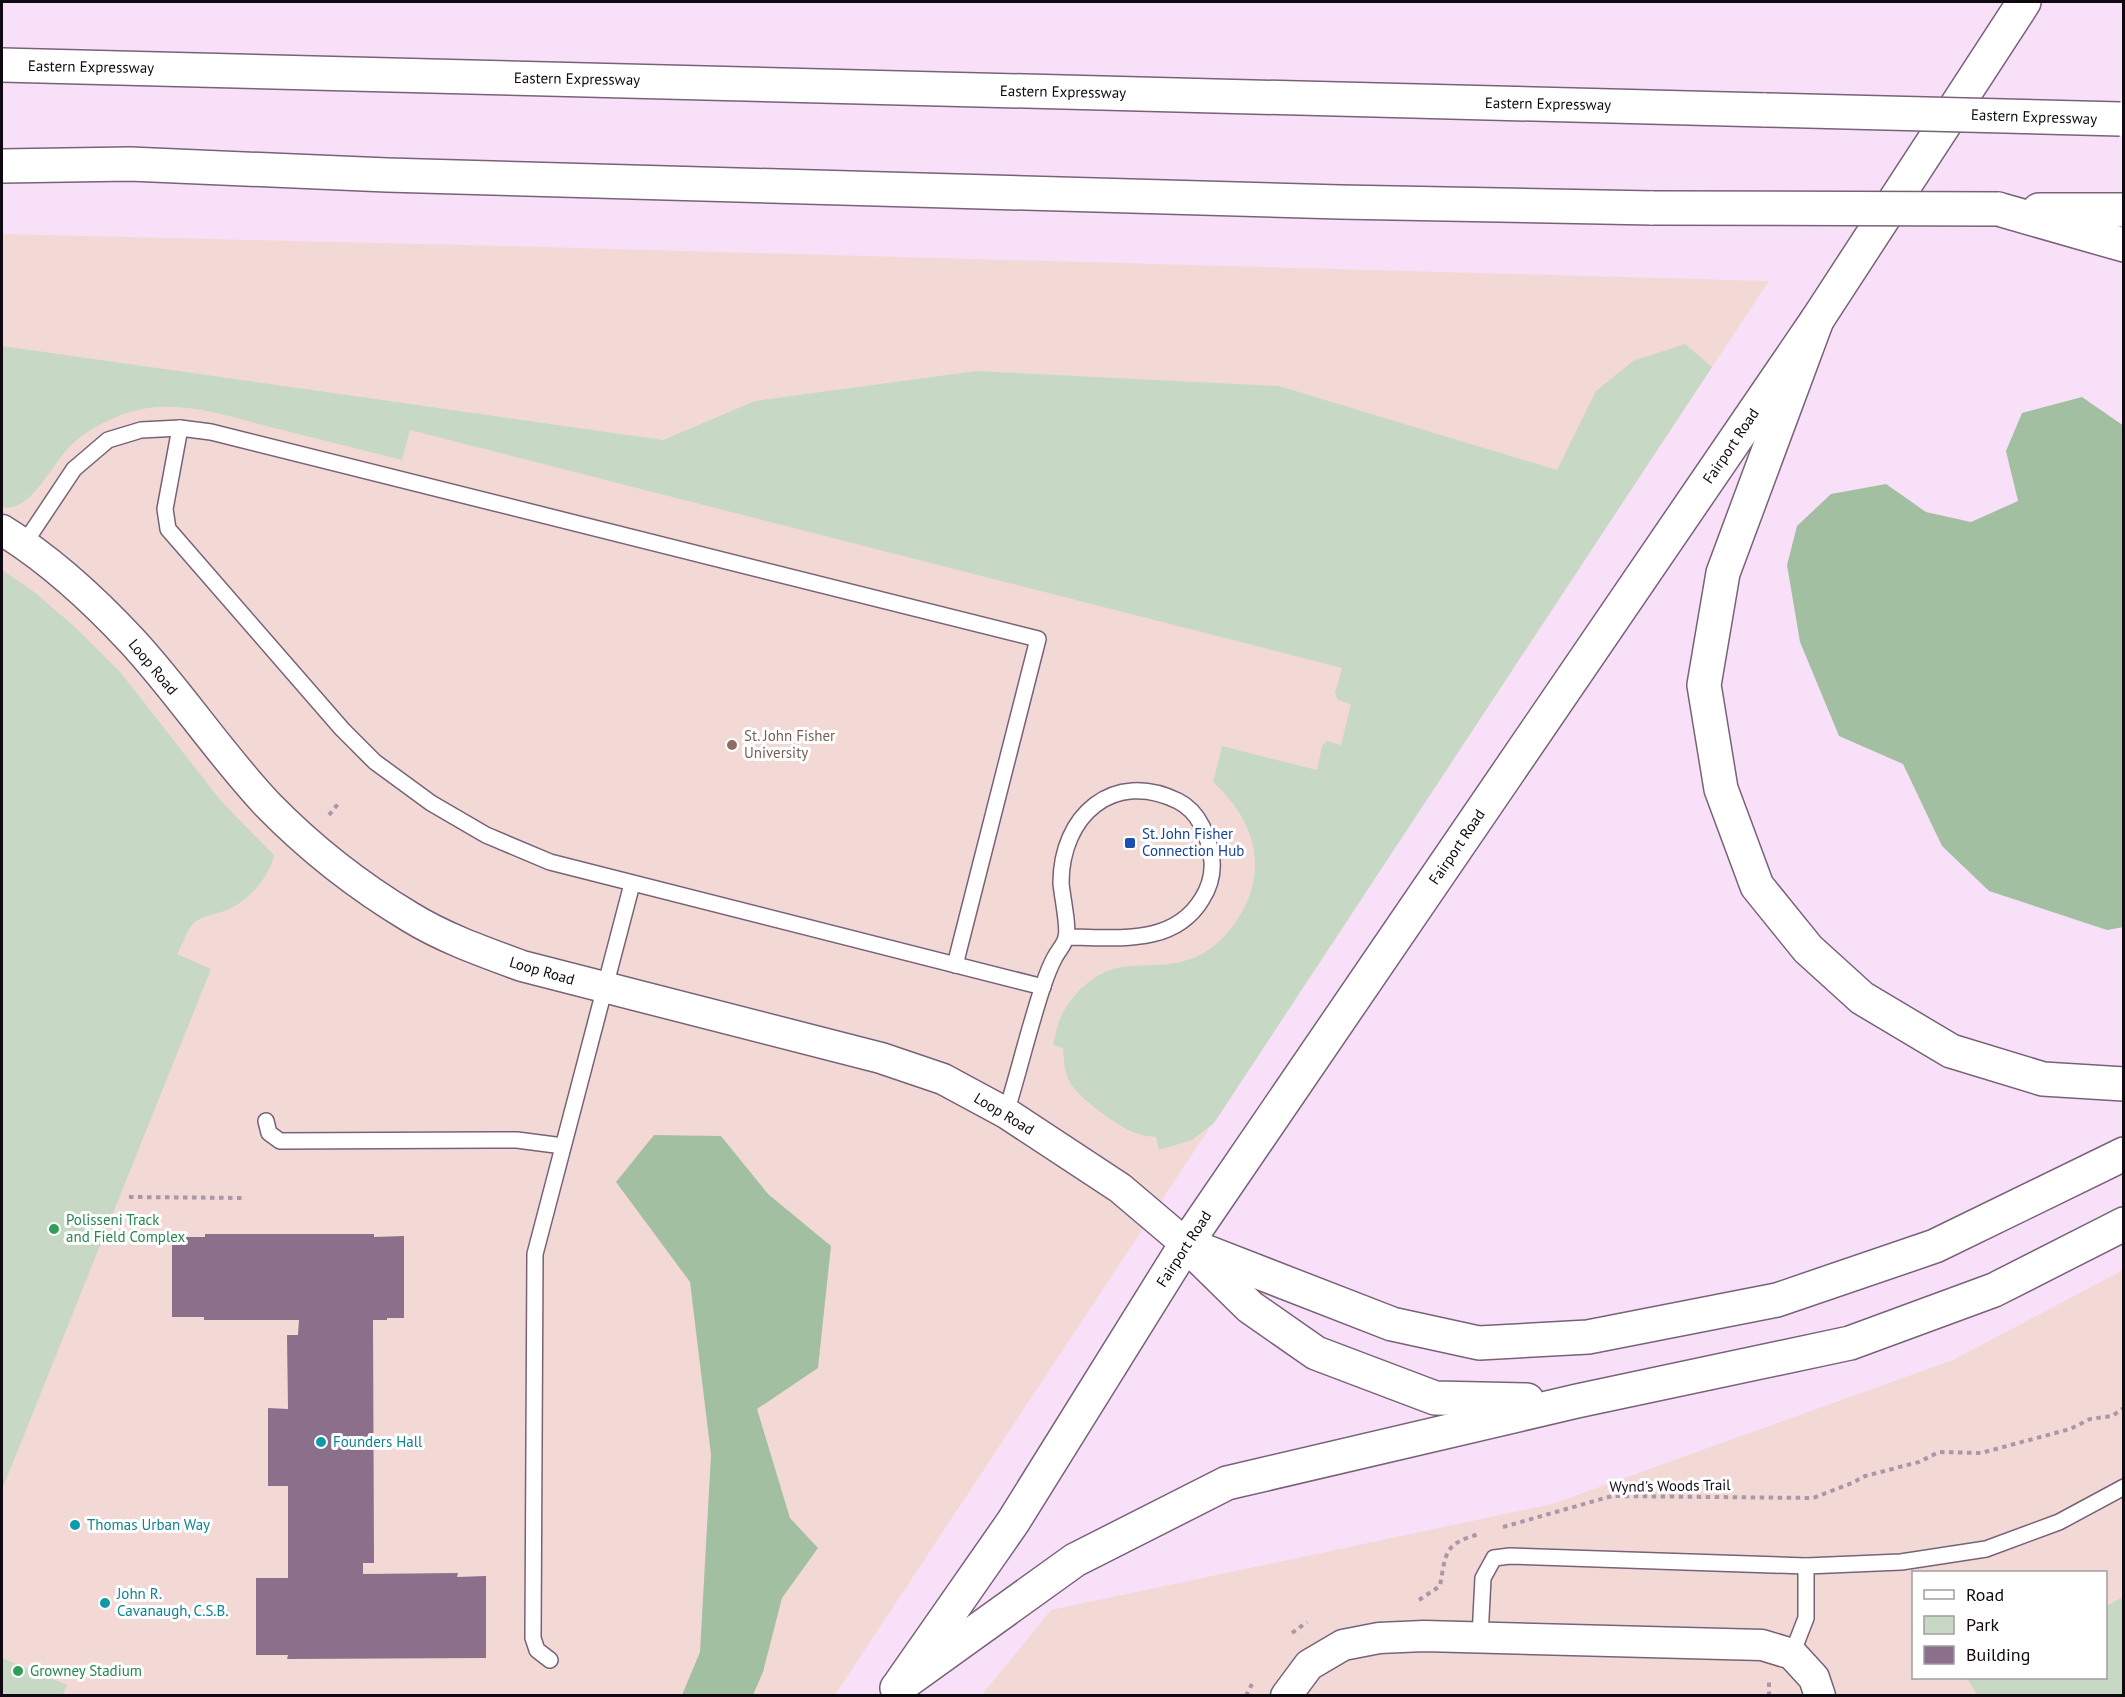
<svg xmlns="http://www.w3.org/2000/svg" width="2125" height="1697" font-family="'PT Sans',sans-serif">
	<rect width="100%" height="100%" fill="#f9e0f9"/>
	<g fill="#f3d9d6" fill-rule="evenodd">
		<path d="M2 234 507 246 1769 281 835 1695 2 1696Z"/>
		<path d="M2123 1270V1695L981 1696 1051 1610 1552 1504 1953 1360ZM1914 1572H2106V1678H1914Z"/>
	</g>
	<g fill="#c7d9c5">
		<path d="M1685 344 1712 367 1214 1123 1192 1140 1159 1150 1156 1137C1150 1136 1143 1136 1138 1134 1121 1129 1080 1099 1071 1084 1064 1074 1064 1060 1063 1048L1053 1045C1055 1036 1057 1026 1060 1018 1068 1001 1083 984 1099 975 1125 960 1157 969 1184 961 1202 957 1218 944 1229 931 1271 879 1260 825 1213 782L1222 746 1317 770 1322 746 1327 741 1341 745 1351 704 1338 700 1335 693 1342 668 410 430 402 460C362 450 322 440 282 430 232 418 175 395 124 414 105 421 84 432 70 446 52 464 30 514 2 507V346L663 440 755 401 976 371 1279 386 1557 470 1596 391 1633 361Z"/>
		<path d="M2 570 33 591 75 627 121 673 222 802 274 855C270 877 247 902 227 910 216 915 200 915 192 925 186 933 182 945 177 954L211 969 2 1490Z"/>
		<path d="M2123 1597V1695H1977L1967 1678H2106V1606Z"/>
		<path d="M2 1658 67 1685 63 1695H2Z"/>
	</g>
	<g fill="#a2c0a1">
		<path d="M2082 397 2124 426V927L2107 930 1989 891 1942 846 1903 764 1839 736 1800 642 1787 565 1797 526 1831 494 1886 484 1926 512 1971 522 2018 501 2006 451 2022 413Z"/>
		<path d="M654 1135 721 1136 768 1194 831 1246 818 1368 757 1409 790 1518 818 1548 782 1598 763 1672 753 1695H682L700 1652 711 1455 690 1282 616 1182Z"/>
	</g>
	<path fill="#8b6f8b" d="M205 1234H374V1237L404 1236V1318H387V1320H373L374 1563H363V1574L458 1573 457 1577 486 1576V1658L287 1659 288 1655H256V1578H288V1486H268V1408L288 1409 287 1335H298L299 1320H204V1317H172V1237H205Z"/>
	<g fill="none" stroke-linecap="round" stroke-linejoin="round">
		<g stroke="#786278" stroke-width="18">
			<g id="lane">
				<path d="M180 428 165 509 168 529 342 729 375 762 431 803 486 835 550 862 1043 987"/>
				<path d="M24 544 74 469 108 440 141 430 180 428 211 432 1038 639 955 965"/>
				<path d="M1006 1113C1019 1071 1029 1028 1043 986 1046 977 1050 966 1055 957 1058 951 1065 944 1066 937 1069 927 1062 896 1061 883 1061 816 1113 769 1178 801 1200 812 1209 838 1212 861 1213 874 1209 888 1202 899 1173 947 1115 937 1066 937"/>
				<path d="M266 1121 269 1133 280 1141 492 1140H517L563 1146"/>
				<path d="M1480 1637 1483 1578 1494 1558 1510 1556 1806 1566 1901 1562 1986 1549 2059 1522 2124 1487"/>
				<path d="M1792 1654 1806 1618V1566"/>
				<path d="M550 1660 537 1650 533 1638 535 1254 632 884"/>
			</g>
		</g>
		<g stroke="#786278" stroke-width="33">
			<g id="street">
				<path d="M2 530C51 560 93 599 132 641 180 693 219 753 268 805 309 847 360 887 410 917 444 938 484 952 522 966L881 1058 943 1079 1006 1113 1120 1188 1186 1244"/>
				<path d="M1286 1696 1309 1665 1343 1645 1379 1638 1424 1636 1762 1645 1792 1654 1814 1678 1820 1696"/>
			</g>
		</g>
		<g stroke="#786278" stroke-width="36">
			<path id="primary" d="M900 1684 1013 1522 1186 1244 1817 320 2024 2"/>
		</g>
		<g stroke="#786278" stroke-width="36">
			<g id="highway">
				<path d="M2 65 1766 110"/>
				<path d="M2 166 130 164 387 175 1340 202 1653 208"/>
				<path d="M1998 209 2124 245"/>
				<path d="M2039 210H2124"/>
				<path d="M1817 320 1723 573 1704 685 1721 789 1757 886 1808 949 1862 998 1951 1051 2043 1079 2124 1084"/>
				<path d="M1186 1244 1392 1324 1479 1343 1588 1337 1777 1300 1935 1246 2124 1154"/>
				<path d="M1195 1253 1250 1307 1316 1353 1435 1398 1527 1400"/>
				<path d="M897 1688 1075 1560 1227 1483 1577 1401 1850 1343 1994 1290 2124 1224"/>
			</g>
		</g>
		<g stroke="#aa97aa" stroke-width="4" stroke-dasharray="4.5 4.5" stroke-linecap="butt">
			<path d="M329 815 338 804"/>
			<path d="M129 1197 245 1198"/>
			<path d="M1503 1527 1612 1496 1813 1498 1852 1483 1865 1476 1919 1462 1939 1452 1981 1453 2070 1429 2090 1419 2112 1416 2124 1408"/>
			<path d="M1419 1600 1440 1586C1446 1552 1444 1544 1479 1534"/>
			<path d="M1292 1633 1307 1622"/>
			<path d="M1246 1696 1252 1684"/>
			<path d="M1769 1696V1681"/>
		</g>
		<use href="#lane" stroke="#fff" stroke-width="15"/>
		<use href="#street" stroke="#fff" stroke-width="30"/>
		<use href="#primary" stroke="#fff" stroke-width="33"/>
		<use href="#highway" stroke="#fff" stroke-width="33"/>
		<g stroke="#786278" stroke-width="36" stroke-linecap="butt">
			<g id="highway-bridge">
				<path d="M1766 110 2120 119"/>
				<path d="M1653 208 1998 209"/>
			</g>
		</g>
		<use href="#highway-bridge" stroke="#fff" stroke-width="33"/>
	</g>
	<circle fill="#8d6e63" stroke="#fff" stroke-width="2" cx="732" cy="745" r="6"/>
	<rect fill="#1a4fb4" stroke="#fff" stroke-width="2" x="1124" y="837" width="12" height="12" rx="3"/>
	<g fill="#2e9e5b" stroke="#fff" stroke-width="2">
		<circle cx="54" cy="1229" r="6"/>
		<circle cx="18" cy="1671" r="6"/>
	</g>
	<g fill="#0f9aa8" stroke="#fff" stroke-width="2">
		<circle cx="321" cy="1442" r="6"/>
		<circle cx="75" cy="1525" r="6"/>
		<circle cx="105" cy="1603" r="6"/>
	</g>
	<g text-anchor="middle" stroke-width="6" stroke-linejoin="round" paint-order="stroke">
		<g font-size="15" fill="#110911" stroke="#fff">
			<text transform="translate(91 67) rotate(1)" y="5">Eastern Expressway</text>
			<text transform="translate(577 79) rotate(1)" y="5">Eastern Expressway</text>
			<text transform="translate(1063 92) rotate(1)" y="5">Eastern Expressway</text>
			<text transform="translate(1548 104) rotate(1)" y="5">Eastern Expressway</text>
			<text transform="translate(2034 117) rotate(2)" y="5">Eastern Expressway</text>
			<text transform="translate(1731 446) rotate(-56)" y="5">Fairport Road</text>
			<text transform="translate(153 667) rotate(50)" y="5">Loop Road</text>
			<text transform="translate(1457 847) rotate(-56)" y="5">Fairport Road</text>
			<text transform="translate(542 971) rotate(16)" y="5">Loop Road</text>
			<text transform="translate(1004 1114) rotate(31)" y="5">Loop Road</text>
			<text transform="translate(1184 1249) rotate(-57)" y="5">Fairport Road</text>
			<text transform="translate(1670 1486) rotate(-1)" y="5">Wynd's Woods Trail</text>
		</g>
		<g font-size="15" fill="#785e54" stroke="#fff" text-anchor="start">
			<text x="744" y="741">St. John Fisher<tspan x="744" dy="17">University</tspan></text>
		</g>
		<g font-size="15" fill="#164399" stroke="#fff" text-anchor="start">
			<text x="1142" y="839">St. John Fisher<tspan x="1142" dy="17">Connection Hub</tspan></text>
		</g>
		<g font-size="15" fill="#27864d" stroke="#fff" text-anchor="start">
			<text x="66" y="1225">Polisseni Track<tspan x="66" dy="17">and Field Complex</tspan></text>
			<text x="30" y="1676">Growney Stadium</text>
		</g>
		<g font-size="15" fill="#0d838f" stroke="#fff" text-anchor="start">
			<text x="333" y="1447">Founders Hall</text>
			<text x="87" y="1530">Thomas Urban Way</text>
			<text x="117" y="1599">John R.<tspan x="117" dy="17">Cavanaugh, C.S.B.</tspan></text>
		</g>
	</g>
	<rect width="2125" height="1697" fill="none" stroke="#110911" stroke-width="6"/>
	<rect x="1912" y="1571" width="195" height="108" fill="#ffffff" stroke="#a09da0" stroke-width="1.5"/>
	<rect x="1924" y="1590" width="30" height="9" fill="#ffffff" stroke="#a09da0" stroke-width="1.5"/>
	<text x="1966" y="1601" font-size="18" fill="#110911">Road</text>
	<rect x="1924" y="1616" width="30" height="18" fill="#c7d9c5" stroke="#a09da0" stroke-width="1.5"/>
	<text x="1966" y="1631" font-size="18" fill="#110911">Park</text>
	<rect x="1924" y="1646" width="30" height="18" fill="#8b6f8b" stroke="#a09da0" stroke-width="1.5"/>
	<text x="1966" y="1661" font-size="18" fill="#110911">Building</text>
</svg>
